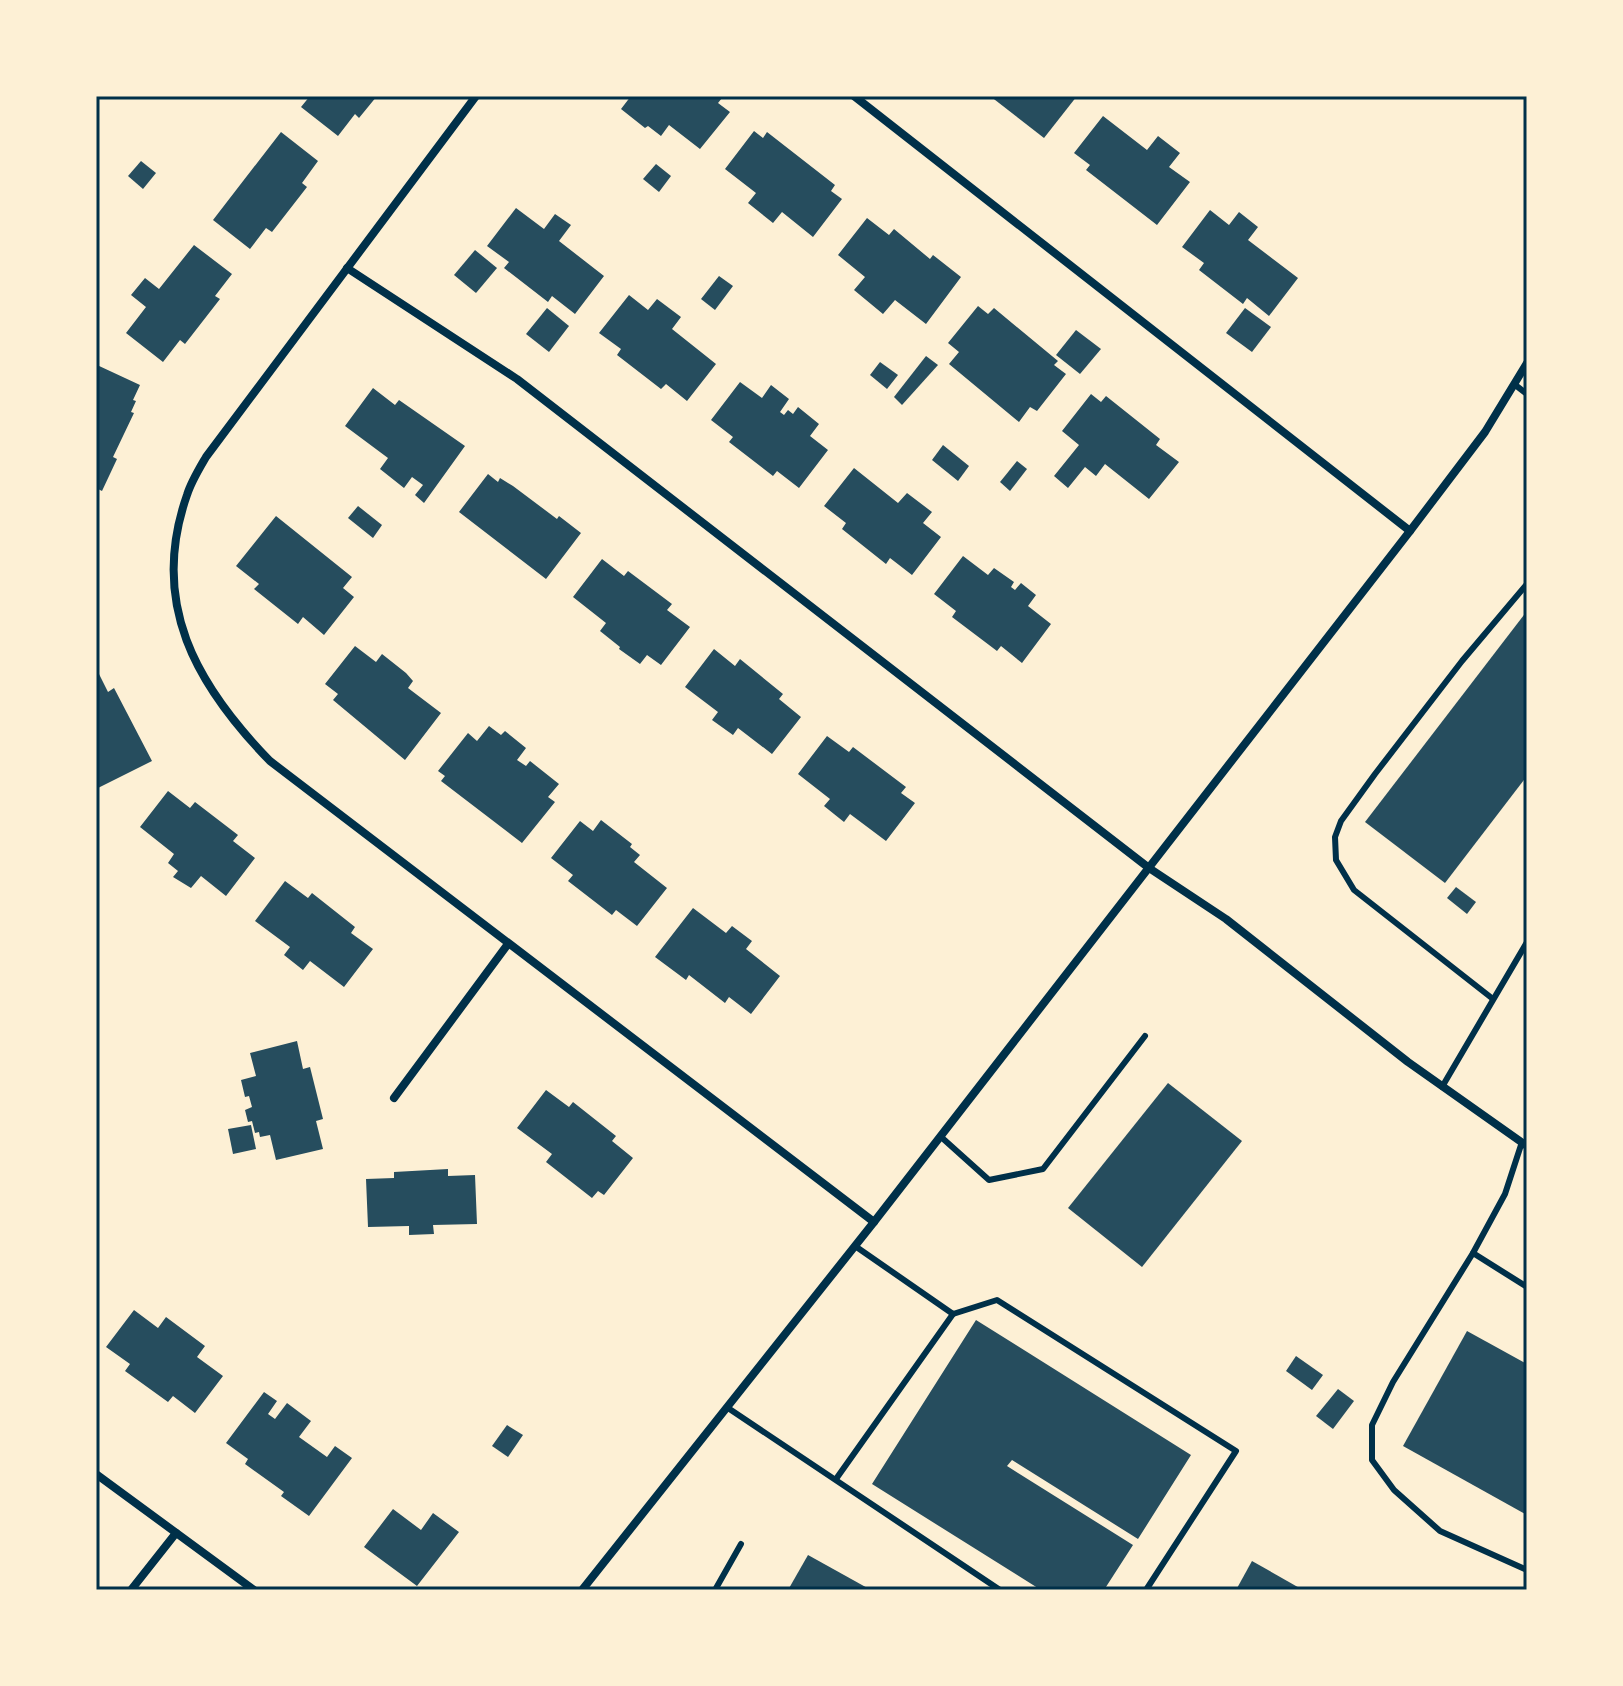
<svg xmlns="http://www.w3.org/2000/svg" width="1623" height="1686" font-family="Signika,sans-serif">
	<rect width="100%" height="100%" fill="#fdf0d5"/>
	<g fill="#264d5e">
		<path d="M310 96H377L359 118 355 114 338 136 301 107Z"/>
		<path d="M631 96H719L722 98 718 103 730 112 700 149 669 125 661 136 648 126 645 128 621 109Z"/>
		<path d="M990 96H1077L1044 138Z"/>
		<path d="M1103 116 1147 150 1158 136 1180 153 1169 167 1190 182 1157 225 1086 170 1090 165 1074 153Z"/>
		<path d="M754 131 763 138 767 132 835 185 831 191 842 199 813 237 782 212 773 223 748 203 756 193 725 169Z"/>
		<path d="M281 132 318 161 302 183 307 187 272 232 266 228 250 249 213 220Z"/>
		<path d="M141 161 156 173 143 189 128 176Z"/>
		<path d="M656 164 671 176 659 192 643 179Z"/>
		<path d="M516 208 544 229 555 214 571 225 559 241 604 276 575 314 552 296 548 302 504 268 509 262 487 246Z"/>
		<path d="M1210 210 1229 225 1239 212 1258 227 1248 240 1298 278 1269 316 1247 298 1243 304 1199 270 1204 263 1182 247Z"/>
		<path d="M867 218 889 235 894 229 930 259 933 255 961 277 926 324 895 300 883 314 854 290 865 277 838 255Z"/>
		<path d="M194 245 232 274 215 296 220 299 185 344 180 340 163 362 126 333 146 307 131 295 145 278 159 289Z"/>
		<path d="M475 250 497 268 476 293 454 275Z"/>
		<path d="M719 276 733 286 715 310 701 299Z"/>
		<path d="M629 295 648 310 657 299 681 317 672 329 716 364 687 401 666 384 661 389 617 355 621 349 599 333Z"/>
		<path d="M978 306 988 314 994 308 1058 361 1054 365 1066 374 1037 411 1030 407 1019 422 949 364 959 352 948 343Z"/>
		<path d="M547 308 569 326 549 352 526 334Z"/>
		<path d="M1245 308 1271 327 1252 352 1226 333Z"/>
		<path d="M1076 330 1101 349 1080 374 1056 355Z"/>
		<path d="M926 356 938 365 902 405 894 397Z"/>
		<path d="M880 362 898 375 887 389 870 375Z"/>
		<path d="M97 365 140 385 133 400 136 401 131 412 134 413 113 457 117 459 102 491 96 488Z"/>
		<path d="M740 382 762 398 771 385 789 399 780 412 784 415 788 410 793 414 798 407 819 424 810 436 828 450 799 488 777 471 773 476 729 442 733 437 711 420Z"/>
		<path d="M373 388 395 405 399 400 465 446 424 503 415 495 423 485 412 477 404 488 380 469 388 458 345 426Z"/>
		<path d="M1091 394 1101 402 1106 396 1160 439 1156 445 1179 462 1149 499 1105 464 1096 476 1085 467 1068 488 1054 476 1079 445 1062 431Z"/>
		<path d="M943 445 969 466 958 481 932 460Z"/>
		<path d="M1017 461 1027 469 1010 491 1000 482Z"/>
		<path d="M854 468 898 503 907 493 932 512 923 523 941 537 912 575 890 558 886 564 842 529 846 523 824 506Z"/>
		<path d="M488 474 498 482 500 478 513 486 557 519 559 516 581 533 546 579 459 512Z"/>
		<path d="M358 506 382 525 373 538 348 518Z"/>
		<path d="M276 516 352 577 343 588 354 597 324 635 303 617 298 624 254 589 259 584 236 566Z"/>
		<path d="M963 556 988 575 994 568 1014 582 1011 587 1015 590 1021 583 1036 595 1028 606 1051 624 1022 663 1001 646 997 651 952 617 956 611 934 594Z"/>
		<path d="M602 559 624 576 628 571 672 604 667 610 690 627 661 665 647 655 640 664 619 649 620 647 600 631 606 623 573 597Z"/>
		<path d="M1527 611V776L1445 883 1365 822Z"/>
		<path d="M355 646 376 662 382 654 406 673 413 681 408 688 441 713 405 760 333 700 338 694 325 684Z"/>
		<path d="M714 649 735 666 740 659 783 694 779 699 801 717 772 754 738 728 733 735 712 720 718 712 685 687Z"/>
		<path d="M96 668 108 692 114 688 152 761 96 789Z"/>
		<path d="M489 726 501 735 505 731 526 748 517 760 526 766 530 761 559 784 548 797 555 802 522 843 441 781 445 776 438 771 468 733 477 741Z"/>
		<path d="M827 736 849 752 853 747 906 787 901 793 915 803 886 841 850 814 844 822 824 806 830 799 798 774Z"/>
		<path d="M168 791 190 808 195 802 238 835 233 841 255 858 226 896 201 876 191 888 173 877 178 871 168 863 174 854 140 827Z"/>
		<path d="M601 820 632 844 630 847 640 855 634 862 667 888 637 926 616 910 612 915 568 881 573 875 551 858 580 821 593 831Z"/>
		<path d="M285 881 308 898 312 893 355 927 351 933 373 949 344 987 310 961 303 970 284 955 290 947 255 921Z"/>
		<path d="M1456 887 1476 902 1467 914 1447 898Z"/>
		<path d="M693 908 726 933 732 926 752 941 746 949 780 976 751 1014 729 997 725 1003 689 975 686 980 655 957Z"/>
		<path d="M297 1041 303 1069 310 1067 323 1119 316 1121 323 1149 276 1160 270 1135 260 1137 259 1132 255 1133 252 1121 248 1122 245 1110 252 1107 249 1096 245 1097 241 1080 256 1076 250 1053Z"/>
		<path d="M1168 1083 1242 1141 1142 1267 1068 1208Z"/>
		<path d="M546 1090 569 1107 573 1102 616 1136 612 1141 633 1158 604 1195 598 1191 592 1198 546 1162 552 1154 517 1128Z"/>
		<path d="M251 1125 256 1149 233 1154 228 1129Z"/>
		<path d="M448 1169V1176L475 1175 477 1224 433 1225 434 1234 409 1235V1226L368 1227 366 1179 394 1178V1172Z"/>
		<path d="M134 1310 158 1328 166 1317 205 1346 197 1357 223 1376 195 1413 173 1396 168 1402 125 1371 130 1364 106 1347Z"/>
		<path d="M976 1320 1191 1455 1138 1539 1012 1460 1007 1466 1133 1545 1104 1590H1041L872 1484Z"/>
		<path d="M1467 1331 1527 1364V1515L1403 1446Z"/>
		<path d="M1296 1356 1323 1375 1312 1390 1286 1371Z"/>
		<path d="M1338 1389 1354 1401 1333 1429 1316 1416Z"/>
		<path d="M264 1392 277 1401 268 1414 275 1419 287 1403 311 1421 299 1437 327 1457 335 1446 352 1458 309 1516 281 1496 284 1492 245 1464 248 1459 226 1443Z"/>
		<path d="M507 1425 523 1435 508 1457 492 1446Z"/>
		<path d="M393 1509 421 1530 433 1513 459 1532 417 1586 364 1547Z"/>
		<path d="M808 1555 871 1590H788Z"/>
		<path d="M1252 1561 1303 1590H1236Z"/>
	</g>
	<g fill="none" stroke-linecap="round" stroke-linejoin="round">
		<g stroke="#003049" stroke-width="6">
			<path d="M1514 384 1527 394"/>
			<path d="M1493 999 1354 890 1336 860 1335 837 1341 821 1375 774 1462 661 1527 584"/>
			<path d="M1442 1087 1527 942"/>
			<path d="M940 1136 989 1180 1043 1169 1145 1036"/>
			<path d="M1522 1142 1505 1194 1473 1253 1393 1382 1372 1425V1460L1394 1490 1440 1531 1527 1570"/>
			<path d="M855 1246 953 1314 997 1300 1236 1451 1146 1590"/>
			<path d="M1473 1253 1527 1287"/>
			<path d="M728 1408 1000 1590"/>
			<path d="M836 1479 953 1314"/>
			<path d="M715 1590 741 1544"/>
		</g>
		<g stroke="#003049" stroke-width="8">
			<path d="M476 96 206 457C199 469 191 482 187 495 149 603 196 685 270 761L874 1222"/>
			<path d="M854 96 1410 531"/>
			<path d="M347 268 517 379 1149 868 1226 919 1408 1062 1527 1146"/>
			<path d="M394 1098 508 944"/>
			<path d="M96 1474 254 1590"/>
			<path d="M131 1590 176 1533"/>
			<path d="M582 1590 874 1222 1410 531 1485 432 1527 363"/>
		</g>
	</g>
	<rect width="1623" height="1686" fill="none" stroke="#fdf0d5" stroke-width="196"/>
	<rect x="98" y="98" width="1427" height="1490" fill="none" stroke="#003049" stroke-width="3"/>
</svg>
